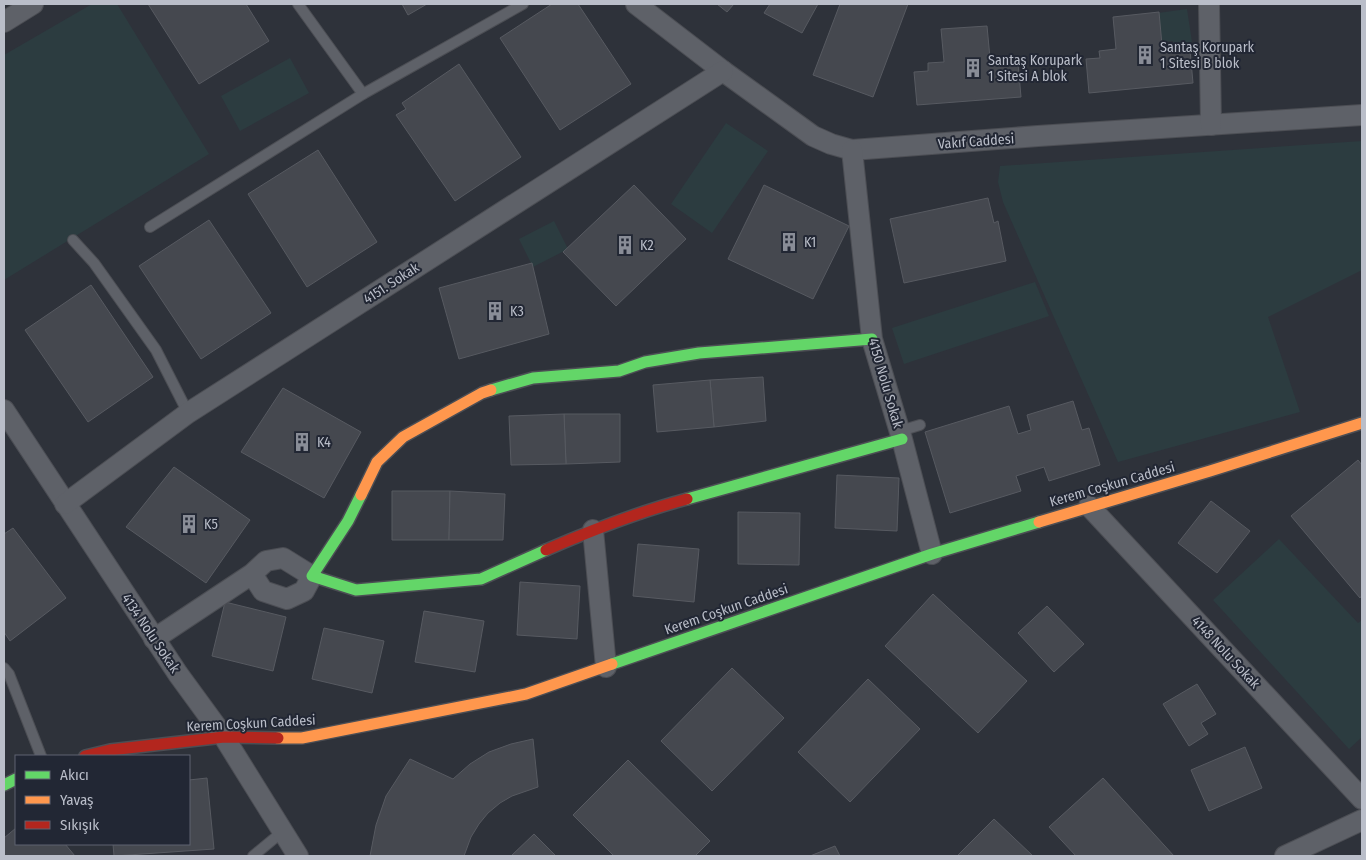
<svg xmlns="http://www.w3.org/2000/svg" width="1366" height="860" font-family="'Fira Sans Condensed',sans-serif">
	<rect width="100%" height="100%" fill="#2e323a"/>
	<g fill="#2c3c40">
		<path d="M92 4H117L209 154 4 280V55Z"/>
		<path d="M1187 9 1192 42 1173 45V41L1162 42 1158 13Z"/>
		<path d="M290 58 309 93 240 131 221 96Z"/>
		<path d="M726 123 768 151 712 233 671 204Z"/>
		<path d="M1362 141V270L1268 317 1300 412 1118 462 1003 202 998 182 1000 166Z"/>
		<path d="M554 221 568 249 533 267 519 239Z"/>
		<path d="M1035 282 1049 316 904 364 892 328Z"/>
		<path d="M1279 539 1358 623 1362 620V737L1349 749 1213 600Z"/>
	</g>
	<g fill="#45484f" stroke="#575a61">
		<path d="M148 4H246L269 41 199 84Z"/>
		<path d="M402 4H427L408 15Z"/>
		<path d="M552 4H578L631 84 560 130 500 38Z"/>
		<path d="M717 4H734L727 12Z"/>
		<path d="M770 4H818L802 33 764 13Z"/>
		<path d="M840 4H908L873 97 813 75Z"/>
		<path d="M1159 12 1162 45 1176 43 1177 51 1190 50 1193 83 1089 93 1086 59 1100 58 1099 51 1116 49 1113 17Z"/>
		<path d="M987 26 990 58 1005 57V64L1018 63 1021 97 917 105 914 72 928 71V63L944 62 941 29Z"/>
		<path d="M459 64 521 157 455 201 396 115 406 109 402 103Z"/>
		<path d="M318 150 377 242 307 287 248 194Z"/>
		<path d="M634 185 686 239 616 306 563 252Z"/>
		<path d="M764 185 849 226 813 299 728 259Z"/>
		<path d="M988 198 994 223 998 221 1006 261 904 283 890 219Z"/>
		<path d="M209 220 271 313 201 359 139 266Z"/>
		<path d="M532 263 549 334 459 359 439 288Z"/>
		<path d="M91 285 153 377 88 422 25 330Z"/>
		<path d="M763 377 766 421 714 427 710 380Z"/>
		<path d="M710 380 714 427 657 432 653 385Z"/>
		<path d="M283 388 361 432 324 498 241 452Z"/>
		<path d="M1073 401 1082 430 1089 428 1100 465 1049 481 1044 467 1016 476 1021 491 950 513 925 432 1009 406 1018 434 1031 430 1027 415Z"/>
		<path d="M564 414H620V462L566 464Z"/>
		<path d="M564 414 566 464 511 465 509 416Z"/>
		<path d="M1358 460 1362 465V595L1360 598 1291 516Z"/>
		<path d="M174 467 250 520 206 583 126 527Z"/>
		<path d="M837 475 899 478 897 531 835 528Z"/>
		<path d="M392 491H450L449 540H392Z"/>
		<path d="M450 491 505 494 503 540H449Z"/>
		<path d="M1211 501 1250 531 1217 573 1178 543Z"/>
		<path d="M738 512 800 513 799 565 738 564Z"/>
		<path d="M13 528 66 598 10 641 4 632V534Z"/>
		<path d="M638 544 699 549 694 602 633 596Z"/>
		<path d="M520 582 580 586 577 639 517 635Z"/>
		<path d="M933 594 1027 681 978 733 885 646Z"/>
		<path d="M225 602 286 617 273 671 212 656Z"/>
		<path d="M1047 606 1084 644 1054 672 1018 633Z"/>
		<path d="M424 611 484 621 475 672 415 662Z"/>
		<path d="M324 628 384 641 372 693 312 679Z"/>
		<path d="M732 668 784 718 712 791 661 741Z"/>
		<path d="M868 679 920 729 850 802 798 752Z"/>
		<path d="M1197 684 1216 714 1201 723 1208 734 1189 746 1163 704Z"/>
		<path d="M533 739 538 787 512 796 500 803 488 813 479 824 471 837 464 856H370L376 825 386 796 410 759 453 779 470 764 489 752 511 744Z"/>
		<path d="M1245 747 1262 788 1209 811 1191 770Z"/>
		<path d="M628 760 710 841 695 856H614L573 815Z"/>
		<path d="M207 778 214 849 114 856 113 844H189V780Z"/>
		<path d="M1103 778 1174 856H1076L1049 827Z"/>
		<path d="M994 819 1033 856H957Z"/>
		<path d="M16 828V844H65L75 856H4V838Z"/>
		<path d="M534 834 556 856H511Z"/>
		<path d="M835 846 840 856H810Z"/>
	</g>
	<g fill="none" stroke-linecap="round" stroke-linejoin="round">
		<g stroke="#4c4e54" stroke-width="12">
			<g id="lane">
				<path d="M298 4 363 94"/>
				<path d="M150 227 363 94 523 4"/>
				<path d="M73 240 94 263 156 350 188 413"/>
				<path d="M900 431 920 425"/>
				<path d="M4 668 9 674 41 756"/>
				<path d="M253 856 282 832"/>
			</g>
		</g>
		<g stroke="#4c4e54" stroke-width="22">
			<g id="street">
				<path d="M636 4 723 71 813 136 831 144 852 150 1038 136 1362 115"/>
				<path d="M1209 4 1211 125"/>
				<path d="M4 22 33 4"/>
				<path d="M852 150 872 339 902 439 932 554"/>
				<path d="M4 410 178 674 224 737 298 856"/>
				<path d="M65 504 188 413 723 71"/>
				<path d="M1089 506 1362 799"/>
				<path d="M593 530 606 667"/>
				<path d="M154 639 252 574 266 561 283 558 312 576 304 591 287 599 263 591 252 574"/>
				<path d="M1285 856 1362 820"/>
			</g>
		</g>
		<g stroke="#4c4e54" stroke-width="14">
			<g id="fast">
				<path d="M491 390 533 378 619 371 645 362 699 353 872 339"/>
				<path d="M361 495 348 521 312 576 356 590 481 579 546 550"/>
				<path d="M687 499 902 439"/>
				<path d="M612 664 932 554 1039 522"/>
				<path d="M4 785 16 779"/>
			</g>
		</g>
		<g stroke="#4c4e54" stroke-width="14">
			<g id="slow">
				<path d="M361 495 377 462 403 437 482 393 491 390"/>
				<path d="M1039 522 1210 471 1362 423"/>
				<path d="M278 738H302L526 694 612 664"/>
			</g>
		</g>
		<g stroke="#4c4e54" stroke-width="14">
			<g id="jam">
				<path d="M546 550C592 530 638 512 687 499"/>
				<path d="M85 756 110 750 224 737 278 738"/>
			</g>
		</g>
		<use href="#lane" stroke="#5e6168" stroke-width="10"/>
		<use href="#street" stroke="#5e6168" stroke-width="20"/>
		<use href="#fast" stroke="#63d668" stroke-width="11"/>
		<use href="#slow" stroke="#ff974d" stroke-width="11"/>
		<use href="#jam" stroke="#b3261e" stroke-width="11"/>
	</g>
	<defs>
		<g id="building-bare" transform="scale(1.5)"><path d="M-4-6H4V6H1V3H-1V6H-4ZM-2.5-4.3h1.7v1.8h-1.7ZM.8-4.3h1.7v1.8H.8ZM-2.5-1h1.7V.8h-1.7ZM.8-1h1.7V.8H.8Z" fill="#898d97" stroke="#222734" stroke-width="2.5" paint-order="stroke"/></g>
	</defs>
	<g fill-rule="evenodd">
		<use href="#building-bare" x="1145" y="55"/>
		<use href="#building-bare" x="973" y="68"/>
		<use href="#building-bare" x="789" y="242"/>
		<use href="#building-bare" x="625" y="245"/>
		<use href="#building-bare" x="495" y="311"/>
		<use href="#building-bare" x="302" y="442"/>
		<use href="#building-bare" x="189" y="524"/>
	</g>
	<g text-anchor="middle" stroke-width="4" stroke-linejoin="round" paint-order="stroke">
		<g font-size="14" fill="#babec9" stroke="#222734" text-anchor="start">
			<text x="1160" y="52">Santaş Korupark<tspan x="1160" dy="16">1 Sitesi B blok</tspan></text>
			<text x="988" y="65">Santaş Korupark<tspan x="988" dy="16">1 Sitesi A blok</tspan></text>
			<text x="804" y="247">K1</text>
			<text x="640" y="250">K2</text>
			<text x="510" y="316">K3</text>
			<text x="317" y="447">K4</text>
			<text x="204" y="529">K5</text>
		</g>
		<g font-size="14" fill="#babec9" stroke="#222734">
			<text transform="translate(976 141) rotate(-4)" y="5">Vakıf Caddesi</text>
			<text transform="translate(391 283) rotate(-33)" y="5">4151. Sokak</text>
			<text transform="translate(886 383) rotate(74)" y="5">4150 Nolu Sokak</text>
			<text transform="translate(1112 484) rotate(-16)" y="5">Kerem Coşkun Caddesi</text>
			<text transform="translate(726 609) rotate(-19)" y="5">Kerem Coşkun Caddesi</text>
			<text transform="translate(151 633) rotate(56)" y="5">4134 Nolu Sokak</text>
			<text transform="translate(1226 652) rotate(47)" y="5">4148 Nolu Sokak</text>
			<text transform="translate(251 723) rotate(-3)" y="5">Kerem Coşkun Caddesi</text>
		</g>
	</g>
	<rect width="1366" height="860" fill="none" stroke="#babec9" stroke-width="10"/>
	<rect x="15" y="755" width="175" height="90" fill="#222734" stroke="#5f6370"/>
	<rect x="25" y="771" width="25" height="8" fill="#63d668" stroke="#5f6370"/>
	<text x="60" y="780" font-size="15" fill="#babec9">Akıcı</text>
	<rect x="25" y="796" width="25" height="8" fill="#ff974d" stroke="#5f6370"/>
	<text x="60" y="805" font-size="15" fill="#babec9">Yavaş</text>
	<rect x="25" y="821" width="25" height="8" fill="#b3261e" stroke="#5f6370"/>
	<text x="60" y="830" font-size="15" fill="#babec9">Sıkışık</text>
</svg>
